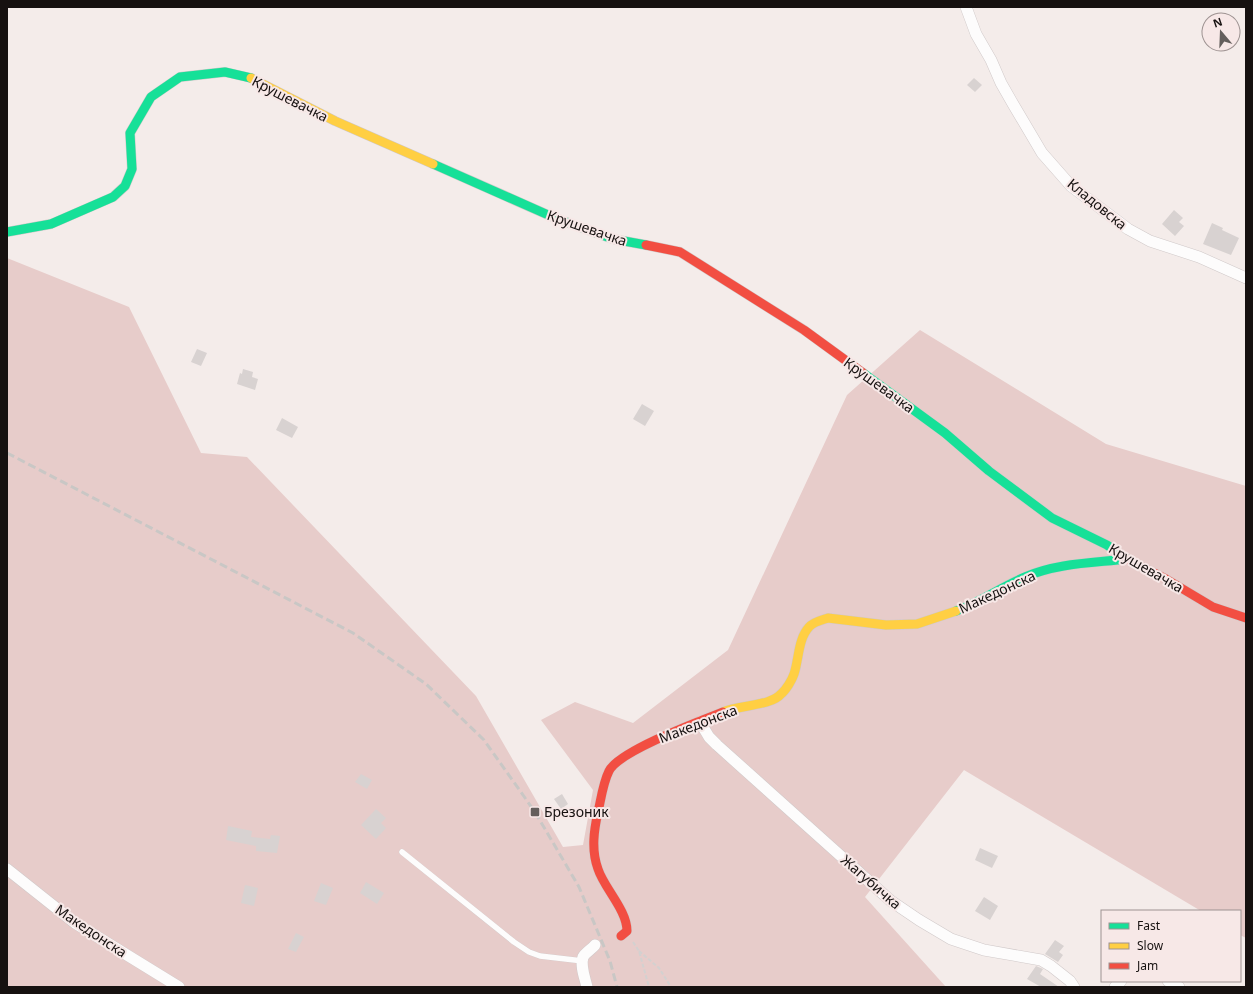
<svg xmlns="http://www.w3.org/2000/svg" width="1253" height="994" font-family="'Noto Sans',sans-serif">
	<rect width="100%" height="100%" fill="#f4ecea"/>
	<path fill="#e7ccca" d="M7 258 129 307 201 453 247 457 476 696 563 847 583 845 593 790 541 720 575 702 633 723 728 650 847 395 920 330 1106 444 1246 486V938L1240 935V911H1201L964 770 865 897 946 987H7Z"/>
	<g fill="#d8d2d1">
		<path d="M974 78 982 85 975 92 967 85Z"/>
		<path d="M1174 210 1183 218 1179 222 1184 226 1175 236 1162 224Z"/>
		<path d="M1212 223 1223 228 1222 230 1239 238 1231 255 1203 244Z"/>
		<path d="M197 349 207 353 201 366 191 362Z"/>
		<path d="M243 369 253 372 252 377 258 379 255 390 237 384 240 373 242 374Z"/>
		<path d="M642 404 654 411 645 426 633 419Z"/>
		<path d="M282 418 298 427 292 438 276 430Z"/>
		<path d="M361 774 372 780 367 789 355 782Z"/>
		<path d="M562 794 568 804 561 809 554 799Z"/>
		<path d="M376 809 386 818 381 823 386 828 376 839 361 825Z"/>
		<path d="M228 826 252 831 251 837 270 839 271 835 280 836 277 853 256 851V846L226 840Z"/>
		<path d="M980 848 998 856 992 868 975 860Z"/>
		<path d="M366 882 384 893 377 904 360 893Z"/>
		<path d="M321 883 333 888 326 905 314 901Z"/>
		<path d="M245 885 258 888 254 906 241 903Z"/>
		<path d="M984 897 998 906 990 920 975 911Z"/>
		<path d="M296 933 304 937 296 952 288 949Z"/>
		<path d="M1055 940 1064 946 1059 952 1063 955 1058 962 1045 954Z"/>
		<path d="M1036 966 1043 969 1040 974 1059 987H1041L1027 979Z"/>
	</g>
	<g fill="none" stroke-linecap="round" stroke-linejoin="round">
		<g stroke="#d0c9c9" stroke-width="6">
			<path id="lane" d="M402 852 514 942 529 952 540 956 583 961"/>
		</g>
		<g stroke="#d0c9c9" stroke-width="12">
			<g id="street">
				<path d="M966 7 976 34 991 60 1001 83 1013 104 1042 153 1071 186 1128 229 1150 241 1199 257 1246 278"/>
				<path d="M700 722 709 737 717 745 891 901 919 920 951 939 984 950 1041 960 1051 966 1070 981 1074 987"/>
				<path d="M7 869 75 923 179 987"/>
				<path d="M1168 981 1179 987"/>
				<path d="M587 987C585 978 580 966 583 957 585 953 592 949 595 945"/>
				<path d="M1115 987 1121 981"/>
			</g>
		</g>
		<g stroke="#d0c9c9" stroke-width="10">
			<g id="fast">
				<path d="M433 164 555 218 613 239 646 245"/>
				<path d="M7 232 51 224 113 197 125 186 132 169 130 133 151 97 180 77 225 72 251 78"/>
				<path d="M863 373 945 433 989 471 1052 518 1107 545 1127 559"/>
				<path d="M956 611C980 602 1001 587 1025 577 1057 563 1093 563 1127 559"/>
			</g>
		</g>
		<g stroke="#d0c9c9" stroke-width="10">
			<g id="slow">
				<path d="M251 78 335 121 433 164"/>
				<path d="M723 712C739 705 771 706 781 694 786 690 792 680 794 674 799 659 798 639 809 627 813 622 822 620 828 618L886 625 917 624 956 611"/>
			</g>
		</g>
		<g stroke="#d0c9c9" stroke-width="10">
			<g id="jam">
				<path d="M646 245 680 252 804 330 863 373"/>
				<path d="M1127 559 1166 579 1213 607 1246 618"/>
				<path d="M621 936 627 931C627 910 604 888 598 869 591 850 594 830 598 812 601 799 603 783 609 771 619 751 700 721 723 712"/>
			</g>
		</g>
		<g stroke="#d3d1d0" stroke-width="2" stroke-dasharray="4 2" stroke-linecap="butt">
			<path d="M633 942 639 951 649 987"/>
			<path d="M639 951 659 968 671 987"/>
		</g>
		<use href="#lane" stroke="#fdfcfc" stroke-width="5.5"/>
		<use href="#street" stroke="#fdfcfc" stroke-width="11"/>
		<use href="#fast" stroke="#16e098" stroke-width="9"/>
		<use href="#slow" stroke="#ffcf43" stroke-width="9"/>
		<use href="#jam" stroke="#f24e42" stroke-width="9"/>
		<path stroke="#c9c7c5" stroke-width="3" stroke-dasharray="8 4" stroke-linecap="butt" d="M7 453 353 633 426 684 484 740 535 812 579 887 610 961 617 987"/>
	</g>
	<rect fill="#645e5c" stroke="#f7e8e7" stroke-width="1.5" x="530" y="807" width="10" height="10" rx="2"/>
	<g text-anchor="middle" stroke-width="4" stroke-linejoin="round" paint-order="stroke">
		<g font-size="14" fill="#161110" stroke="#f7e8e7">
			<text transform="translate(290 99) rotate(27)" y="5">Крушевачка</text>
			<text transform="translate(1097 204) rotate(39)" y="5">Кладовска</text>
			<text transform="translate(587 228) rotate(19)" y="5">Крушевачка</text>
			<text transform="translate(879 385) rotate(36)" y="5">Крушевачка</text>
			<text transform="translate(1146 568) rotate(30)" y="5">Крушевачка</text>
			<text transform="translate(997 592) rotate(-25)" y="5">Македонска</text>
			<text transform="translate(698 724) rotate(-21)" y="5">Македонска</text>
			<text transform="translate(871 882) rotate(41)" y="5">Жагубичка</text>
			<text transform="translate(91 931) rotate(34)" y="5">Македонска</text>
		</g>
		<g font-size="14" fill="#161110" stroke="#f7e8e7" text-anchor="start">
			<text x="544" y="817">Брезоник</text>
		</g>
	</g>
	<rect width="1253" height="994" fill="none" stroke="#161110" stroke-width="16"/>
	<rect x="1101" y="910" width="140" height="72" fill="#f7e8e7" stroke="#9d9291"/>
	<rect x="1109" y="923" width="20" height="6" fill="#16e098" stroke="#9d9291"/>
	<text x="1137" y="930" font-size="12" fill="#161110">Fast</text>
	<rect x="1109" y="943" width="20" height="6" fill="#ffcf43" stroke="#9d9291"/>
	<text x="1137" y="950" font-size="12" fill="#161110">Slow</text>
	<rect x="1109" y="963" width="20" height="6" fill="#f24e42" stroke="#9d9291"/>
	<text x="1137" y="970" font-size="12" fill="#161110">Jam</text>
	<g transform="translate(1221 32) rotate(341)"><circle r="19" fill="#f7e8e7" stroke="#9d9291"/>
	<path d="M0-3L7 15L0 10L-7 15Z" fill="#645e5c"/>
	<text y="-6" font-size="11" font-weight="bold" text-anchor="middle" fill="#161110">N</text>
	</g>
</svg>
